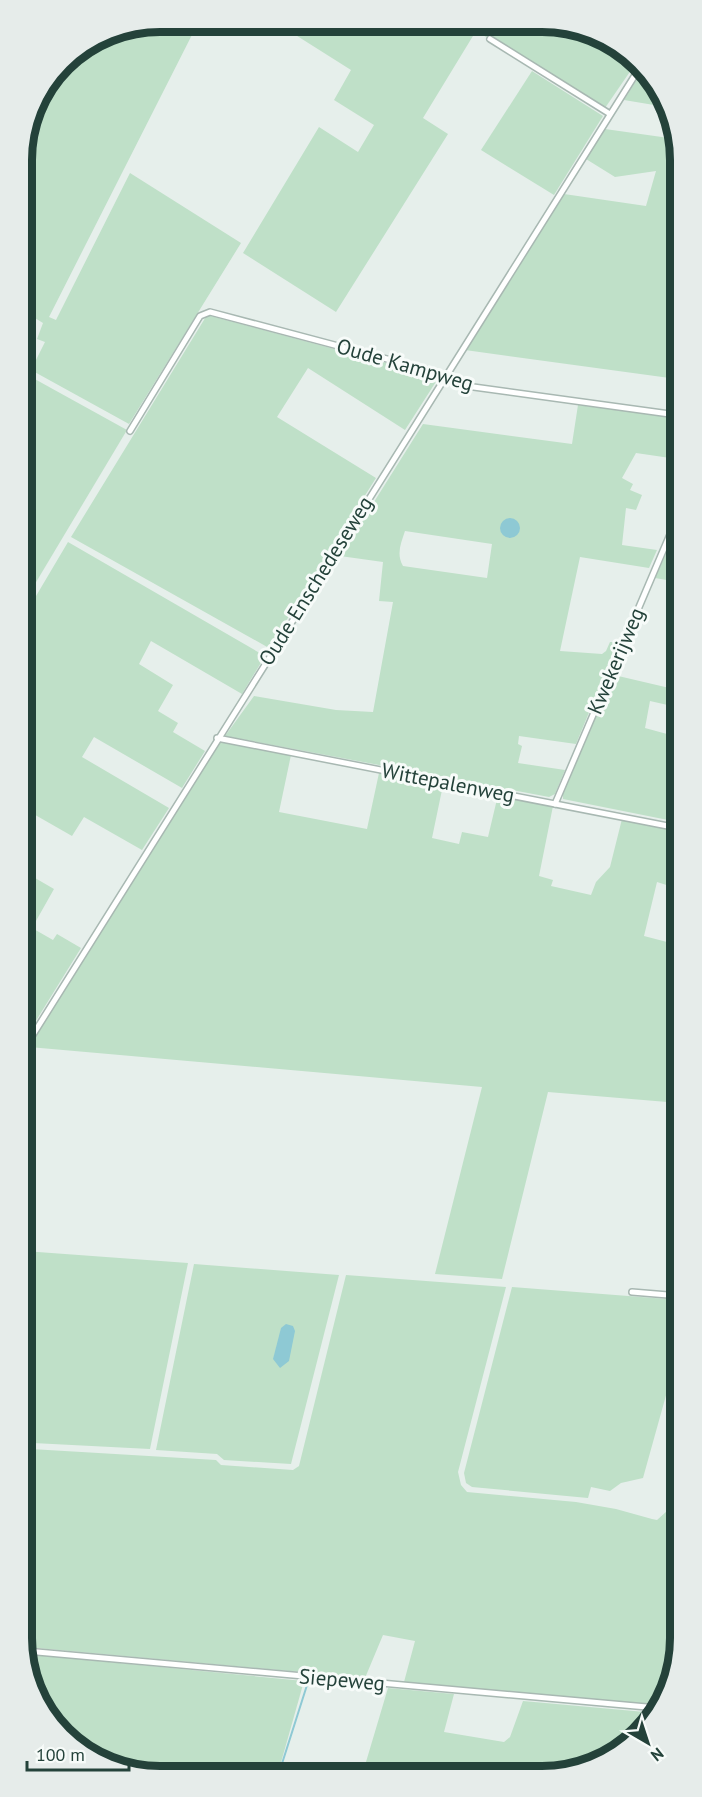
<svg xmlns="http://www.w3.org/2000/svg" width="702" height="1797" font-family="'PT Sans',sans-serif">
	<rect width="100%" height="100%" fill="#e6efeb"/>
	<g fill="#bfe0c8" fill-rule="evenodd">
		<path d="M159 21H199L49 317 56 320 130 173 241 243 129 424 31 370 45 342 37 339 43 323 30 315 22 319 21 150 35 98 68 56 107 31Z"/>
		<path d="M275 22 569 24 638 60 605 108 476 31 423 118 448 134 336 312 243 253 319 127 358 152 374 125 334 100 351 70Z"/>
		<path d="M644 68 666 107 624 100Z"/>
		<path d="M532 71 603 116 554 195 481 150Z"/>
		<path d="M605 129 676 139 677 379 465 350 564 194 646 206 656 171 615 177 586 159Z"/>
		<path d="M207 315 439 377 405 430 308 368 277 417 376 478 269 648 71 537Z"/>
		<path d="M22 372 127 430 23 604Z"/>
		<path d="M578 405 677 418V459L636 453 622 478 633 484 630 490 642 495 636 510 626 508 622 545 657 550 649 568 580 557 560 651 602 654 606 651 610 642H618L576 744 519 736 518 744 522 746 518 763 565 770 555 794 549 797 225 736 254 696 336 710 373 712 393 602 379 601 383 562 340 556 423 424 572 444ZM405 531 492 544 487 578 403 566C396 554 401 543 405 531Z"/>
		<path d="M678 527V582L655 578Z"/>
		<path d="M68 542 265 656 242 694 151 641 139 664 173 685 158 711 178 723 173 732 205 751 182 788 94 737 82 757 169 808 142 850 84 817 72 836 23 808V618Z"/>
		<path d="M614 675 678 690V699L674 698 672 706 650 701 645 728 678 737V822L563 799V793Z"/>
		<path d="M221 742 291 755 279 812 367 829 379 773 443 785 432 838 459 844 462 832 488 837 498 795 553 806 539 876 553 880 551 886 591 895 596 882 610 867 622 819 678 830 679 889 657 882 644 936 667 942 679 906V1103L548 1092 502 1279 435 1274 482 1087 29 1047 217 743Z"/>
		<path d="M23 871 54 889 32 928 53 940 57 934 81 948 24 1040Z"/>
		<path d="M24 1251 188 1263 150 1449 33 1443 31 1449 216 1460 221 1465 293 1470 299 1466 346 1275 506 1287 458 1472 461 1485 467 1492 576 1502 616 1509 652 1519 657 1520 667 1511 680 1514 681 1637 659 1705 404 1682 415 1641 383 1635 365 1678 26 1647Z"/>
		<path d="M194 1264 339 1275 291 1464 224 1460 217 1454 156 1450Z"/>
		<path d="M512 1287 680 1300V1345L643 1478 621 1483 610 1491 591 1487 588 1498 472 1487 466 1483 464 1473Z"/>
		<path d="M26 1654 304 1681 278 1773H133L62 1736 26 1673Z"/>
		<path d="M388 1688 454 1694 444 1732 504 1742 510 1737 523 1701 656 1713 652 1722 578 1771 363 1772Z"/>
	</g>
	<g fill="#8ec9d4">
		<circle cx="510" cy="528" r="10"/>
		<path d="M286 1324 293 1326 295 1331 289 1361 280 1368 273 1359 281 1328Z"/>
	</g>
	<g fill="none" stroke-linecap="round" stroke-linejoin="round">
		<path stroke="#8ec9d4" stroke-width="2" d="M279 1773 308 1682"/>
		<g stroke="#a8b8b2" stroke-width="8">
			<g id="street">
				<path d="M490 39 610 114"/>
				<path d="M130 431 200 316 210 312 436 372 459 385 677 415"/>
				<path d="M217 738 678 828"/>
				<path d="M555 804 677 518"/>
				<path d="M24 1049 642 64"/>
				<path d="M632 1292 680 1296"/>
				<path d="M26 1651 658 1708"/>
			</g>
		</g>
		<use href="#street" stroke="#fff" stroke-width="5"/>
	</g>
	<g text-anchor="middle" stroke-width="6" stroke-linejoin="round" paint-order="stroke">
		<g font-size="21" fill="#24423a" stroke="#f7fbf9">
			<text transform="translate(405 365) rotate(16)" y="7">Oude Kampweg</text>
			<text transform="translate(316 581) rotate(-58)" y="7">Oude Enschedeseweg</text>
			<text transform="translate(616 661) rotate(-67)" y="7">Kwekerijweg</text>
			<text transform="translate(448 783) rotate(11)" y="7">Wittepalenweg</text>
			<text transform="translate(342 1680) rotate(5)" y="7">Siepeweg</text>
		</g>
	</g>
	<path d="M0 0H702V1797H0ZM160 32H542A128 128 0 0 1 670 160V1638A128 128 0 0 1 542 1766H160A128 128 0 0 1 32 1638V160A128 128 0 0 1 160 32Z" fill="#e6ecea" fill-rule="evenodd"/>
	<path fill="none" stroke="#24423a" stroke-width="8" d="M160 32H542A128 128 0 0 1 670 160V1638A128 128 0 0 1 542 1766H160A128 128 0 0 1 32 1638V160A128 128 0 0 1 160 32Z"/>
	<g transform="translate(648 1743) rotate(141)" stroke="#f7fbf9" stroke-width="4.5" paint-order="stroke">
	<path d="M0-4.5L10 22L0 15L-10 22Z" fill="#24423a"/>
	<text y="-9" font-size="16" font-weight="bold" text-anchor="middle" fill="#24423a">N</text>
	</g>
	<path d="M27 1761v9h102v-9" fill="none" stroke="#24423a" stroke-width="3"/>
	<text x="36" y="1761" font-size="18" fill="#24423a" stroke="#f7fbf9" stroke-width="4.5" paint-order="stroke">100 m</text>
</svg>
